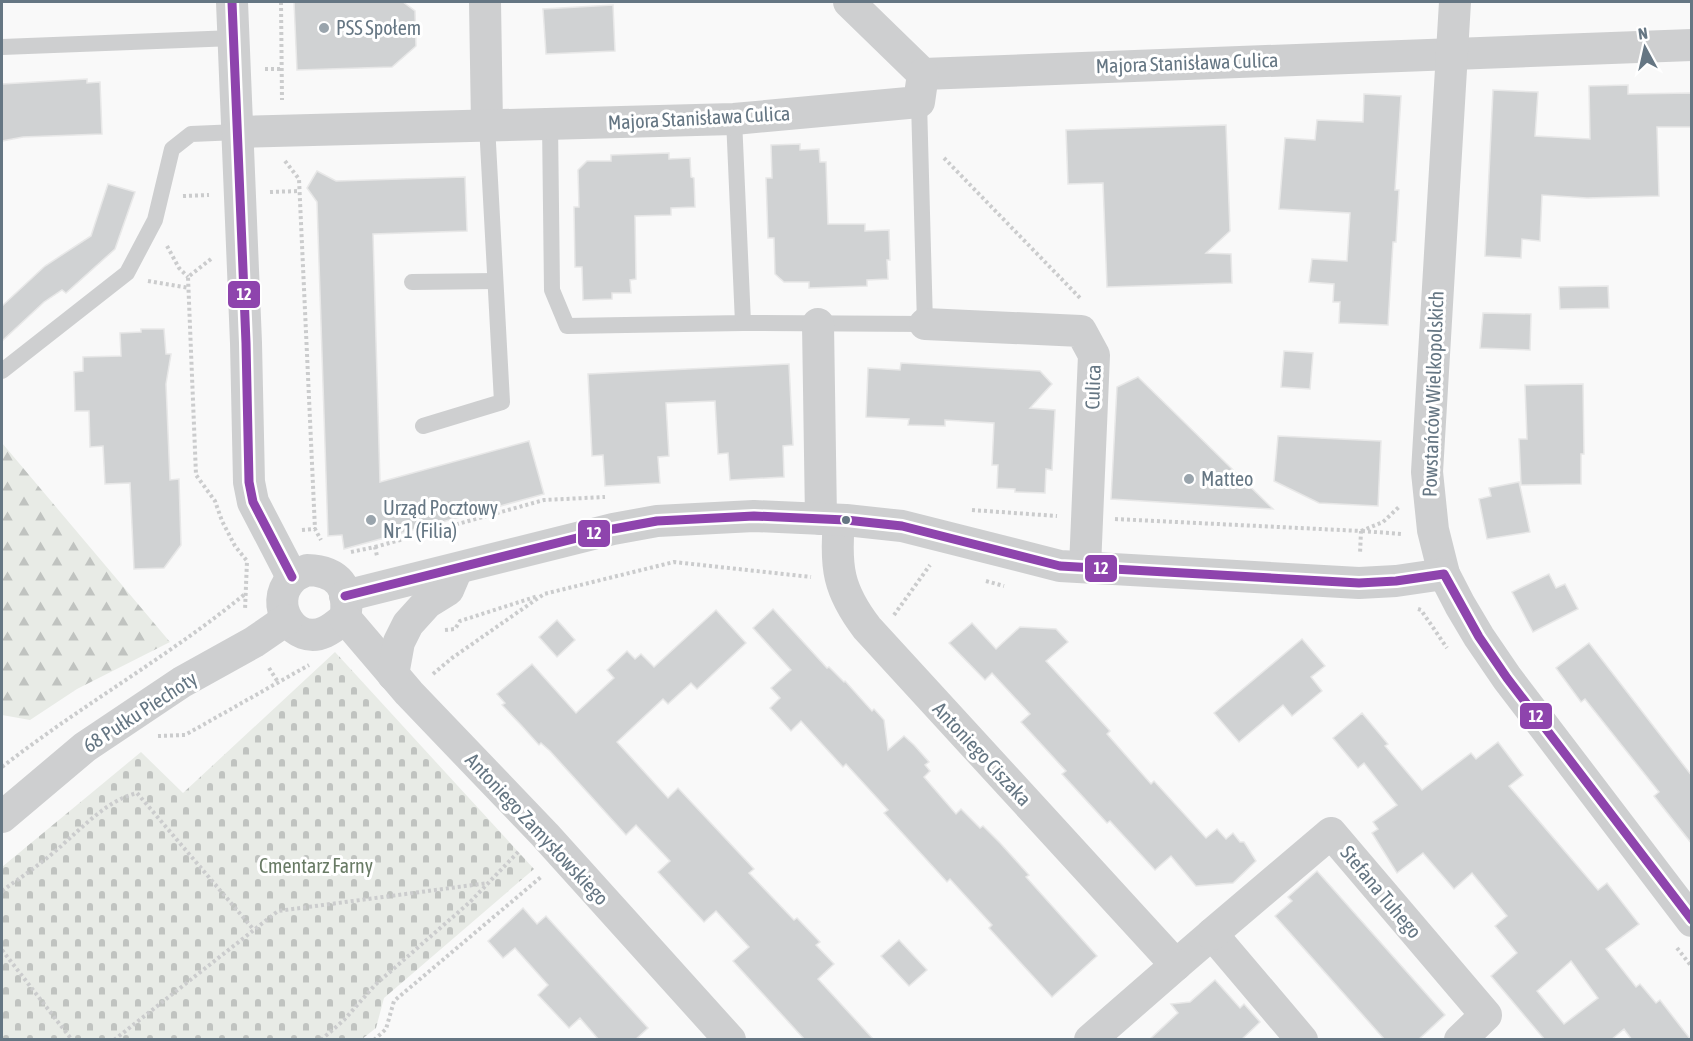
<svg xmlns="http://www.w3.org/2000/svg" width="1693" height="1041" font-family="'Asap Condensed',sans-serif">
	<defs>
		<pattern id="forest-firs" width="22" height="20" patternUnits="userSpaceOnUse" patternTransform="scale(1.5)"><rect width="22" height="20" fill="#e8ebe6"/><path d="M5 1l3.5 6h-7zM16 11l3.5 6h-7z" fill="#c0c3c0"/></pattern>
		<pattern id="cemetery-stones" width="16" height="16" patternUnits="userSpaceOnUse" patternTransform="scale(1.5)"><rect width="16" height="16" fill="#e8ebe6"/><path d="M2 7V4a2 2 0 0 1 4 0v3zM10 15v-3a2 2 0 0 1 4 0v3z" fill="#c0c3c0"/></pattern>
	</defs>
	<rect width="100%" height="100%" fill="#f9f9f9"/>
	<path fill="url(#forest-firs)" d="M2 443 170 642 77 689 30 720 2 715Z"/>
	<path fill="url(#cemetery-stones)" d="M335 652 534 869 384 998 376 1028 362 1039H2V867L141 752 183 793Z"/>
	<g fill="#d0d2d3" stroke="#e8e8e8" stroke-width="1.5" fill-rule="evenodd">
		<path d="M294 2H403L415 11 416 46 392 67 297 70Z"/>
		<path d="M613 5 615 51 546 54 543 9Z"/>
		<path d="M87 79V83L100 82 102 134 23 137 2 141V84Z"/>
		<path d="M1628 85V94L1692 93V127H1657L1659 196 1587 198 1542 195 1540 241 1522 239 1521 258 1485 256 1493 90 1538 92 1535 136 1590 139 1589 86Z"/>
		<path d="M1364 94 1401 96 1395 190H1399L1396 242H1393L1388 325 1339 323 1340 302H1333L1334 284 1309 282 1312 259 1347 261 1350 213 1279 209 1285 138 1315 140 1317 120 1363 122Z"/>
		<path d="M1226 125 1230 231 1206 253 1231 254 1232 283 1107 287 1103 183 1068 184 1066 130Z"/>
		<path d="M800 144V150L819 149 820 162H826L828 224H865V231L889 230 890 260H887L888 279 867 280V286L809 288V282H784L775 274 774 238H768L766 178H772L771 145Z"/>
		<path d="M669 153V159L690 158 691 177 694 178 695 207 671 208V215L635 216 636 279 630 280 631 293H612V299L583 300 582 267H575L574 207H579L578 170 587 161H611V155Z"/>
		<path d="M317 171 336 181 465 177 467 231 373 234 380 482 529 441 544 494 344 549 342 535 328 536 317 202 307 188Z"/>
		<path d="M108 184 135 192 115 249 66 293 62 290 44 302 2 341V306L45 266 91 236Z"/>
		<path d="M1608 286 1609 308 1560 309 1559 287Z"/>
		<path d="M1483 313 1531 314 1530 350 1480 348Z"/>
		<path d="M141 329H164L166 354H171L166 384 170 480 179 479 181 545 164 568 134 569 130 483 105 484 103 446 90 447 89 411H75L74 372 83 371V357L121 356 120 333 141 332Z"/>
		<path d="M1284 351 1313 353 1310 389 1281 387Z"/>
		<path d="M901 363 1040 371 1052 384 1030 408 1055 410 1052 470 1046 469 1045 493 1015 492V489L997 488 998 465H992L994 423 945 420V426L908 425 909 419 866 417 868 368 900 370Z"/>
		<path d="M789 364 793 445 783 446 784 477 730 480 728 453 718 454 715 401 666 403 669 456 658 457 660 483 605 486 603 455 592 456 588 374Z"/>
		<path d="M1138 377 1273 509 1111 499 1117 387Z"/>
		<path d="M1583 384 1584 454H1581V484L1521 485 1519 439H1527L1525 385Z"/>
		<path d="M1278 436 1381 441 1378 506 1319 503 1274 481Z"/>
		<path d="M1519 482 1530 532 1487 539 1479 499 1491 496 1489 488Z"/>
		<path d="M1549 574 1556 588 1565 584 1578 609 1533 632 1512 592Z"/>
		<path d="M773 609 827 668 829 667 844 682 845 681 872 711 874 709 884 720 888 750 904 736 914 745 929 762 925 765 930 771 924 777 956 814 961 809 980 828 983 826 1000 843 1029 875 1026 877 1097 956 1052 997 989 928 992 925 950 879 947 882 884 813 888 810 846 764 843 767 801 721 791 731 770 708 780 698 771 688 791 670 753 628Z"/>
		<path d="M716 610 746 643 697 689 691 683 668 704 663 699 617 742 668 798 678 788 754 869 749 873 794 920 797 918 820 942 816 945 834 964 818 979 874 1040H805L733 961 749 947 716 911 704 922 658 872 670 861 636 825 626 835 550 751 541 743 539 745 521 725 502 705 505 703 497 694 532 664 576 713 614 678 607 670 627 651 635 659 641 654 654 667Z"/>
		<path d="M557 620 575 640 557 657 539 637Z"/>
		<path d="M972 623 996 649 1020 627 1056 629 1068 642 1046 661 1110 731 1107 734 1151 784 1154 781 1206 838 1217 829 1226 839 1233 833 1240 842H1244L1256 861 1233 883 1196 886 1171 856 1155 870 1110 821 1107 823 1062 774 1066 771 1021 722 1030 714 992 673 985 680 949 643Z"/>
		<path d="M1302 639 1325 666 1311 677 1322 691 1292 716 1283 705 1239 742 1214 713Z"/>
		<path d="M1589 643 1692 776V844L1654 796 1659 792 1585 699 1581 702 1556 668Z"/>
		<path d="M1362 713 1388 744 1385 746 1422 790 1471 753 1476 759 1498 742 1523 775 1509 786 1598 890 1607 883 1639 924 1606 949 1636 987 1640 984 1656 1003 1660 1000 1691 1040H1632L1624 1029 1611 1040H1545L1491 976 1517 953 1495 926 1507 916 1472 873 1454 889 1423 853 1397 873 1372 833 1378 829 1373 822 1397 805 1364 763 1358 768 1333 738ZM1571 961 1598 998 1564 1024 1537 991Z"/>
		<path d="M1317 871 1445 1015 1418 1040H1385L1275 916 1292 901 1288 897Z"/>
		<path d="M523 908 537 924 546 916 648 1028 635 1040H599L580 1018 569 1028 538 995 548 985 515 948 503 958 488 941Z"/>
		<path d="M899 940 927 970 909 986 881 956Z"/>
		<path d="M1215 980 1240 1008 1244 1004 1260 1022 1241 1040H1149L1178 1013 1171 1004 1190 1002Z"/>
	</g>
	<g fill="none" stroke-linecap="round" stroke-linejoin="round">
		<g stroke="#cbcccd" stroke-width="4" stroke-dasharray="3 3" stroke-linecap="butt">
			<path d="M281 2 282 100"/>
			<path d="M265 69H282"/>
			<path d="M944 158 1081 299"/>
			<path d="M285 161 299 179 315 529"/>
			<path d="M270 192 300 191"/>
			<path d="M183 196 209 195"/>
			<path d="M167 246 179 268 188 277"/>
			<path d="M211 259 188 277 196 475 215 501 222 521 235 546 247 561 245 610"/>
			<path d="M148 281 189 288"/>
			<path d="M972 510 1057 516"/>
			<path d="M1115 519 1361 531 1360 554"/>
			<path d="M302 530 315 529 321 540"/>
			<path d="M1361 531 1383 522 1400 506"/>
			<path d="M1362 531 1402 534"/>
			<path d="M375 547 544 500 605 497"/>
			<path d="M351 552 375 547 377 556"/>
			<path d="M986 581 1004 586"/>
			<path d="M1418 609 1421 610 1447 648"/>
			<path d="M894 615 930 565"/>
			<path d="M445 630 455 629 460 621 538 596"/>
			<path d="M269 668 278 682"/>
			<path d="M433 674 452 658 544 594 674 562 811 577"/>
			<path d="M158 736 185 735 309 665"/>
			<path d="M2 767C80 706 168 657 245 594"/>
			<path d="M2 891C17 880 32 870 47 858 74 837 103 801 137 793L254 930"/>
			<path d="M1677 948 1692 967"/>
			<path d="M2 950 72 1040"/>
			<path d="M114 1040 278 911 488 883"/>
			<path d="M321 1040 344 1020 375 985 470 902 519 851"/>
			<path d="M374 1040 386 1029 394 1001 541 877"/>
		</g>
		<g stroke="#cecfd0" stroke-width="16">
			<path d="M2 47 234 38"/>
			<path d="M550 123 552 290 567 326 743 323 734 119"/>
			<path d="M412 282 495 281"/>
			<path d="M743 323 925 324 919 102"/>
			<path d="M2 371 127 273 155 220 172 149 191 134 238 132"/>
			<path d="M423 426 502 402 487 125"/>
		</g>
		<g stroke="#cecfd0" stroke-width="32">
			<path d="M232 2 246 343 249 482 253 502 292 577"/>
			<path d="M485 2 487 125"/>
			<path d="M849 2 923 74 1692 45"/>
			<path d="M1455 2 1427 472 1433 530 1444 574 1460 605 1479 637 1507 678 1692 921"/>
			<path d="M238 132 734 119 919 102 923 74"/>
			<path d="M818 324 821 519"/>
			<path d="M925 324 1081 331 1094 355 1085 567"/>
			<path d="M839 520C835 567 838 590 867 628L1176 965 1212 934 1302 1040"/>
			<path d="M307 570C338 571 351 587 345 618 339 623 332 629 325 632 294 646 268 604 291 580 295 575 301 573 307 570Z"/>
			<path d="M345 596 613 529 657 521 754 516 846 520 902 526 1060 566 1359 583 1396 581 1444 574"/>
			<path d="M345 618 409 693 545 835 730 1040"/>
			<path d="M393 675 399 642 408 624 427 603 448 590 457 569"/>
			<path d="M2 817 85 747 182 682 254 642 286 620"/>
			<path d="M1212 934 1331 833 1486 1015 1460 1040"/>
			<path d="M1090 1040 1176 965"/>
		</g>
		<g stroke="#fff" stroke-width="14">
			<g id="bus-1">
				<path d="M232 2 246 343 249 482 253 502 292 577"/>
				<path d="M345 596 613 529 657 521 754 516 846 520 902 526 1060 566 1359 583 1396 581 1444 574 1479 637 1507 678 1692 920"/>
			</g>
		</g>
		<use href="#bus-1" stroke="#8e44ad" stroke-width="9"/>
	</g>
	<g fill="#99a4ac" stroke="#fff" stroke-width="2">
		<circle cx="324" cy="28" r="6"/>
		<circle cx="1189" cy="479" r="6"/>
		<circle cx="371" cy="520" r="6"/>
	</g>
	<circle fill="#657683" stroke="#fff" stroke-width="2" cx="846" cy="520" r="5"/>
	<g text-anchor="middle" stroke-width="6" stroke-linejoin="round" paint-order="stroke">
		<g font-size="20" fill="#657683" stroke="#fff" text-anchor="start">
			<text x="336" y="35">PSS Społem</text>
			<text x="1201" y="486">Matteo</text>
			<text x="383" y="515">Urząd Pocztowy<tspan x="383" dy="23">Nr 1 (Filia)</tspan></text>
		</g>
		<g font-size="20" fill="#657683" stroke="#fff">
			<text transform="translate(1187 63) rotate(-2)" y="7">Majora Stanisława Culica</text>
			<text transform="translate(699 118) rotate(-3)" y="7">Majora Stanisława Culica</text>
			<text transform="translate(1093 387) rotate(-88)" y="7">Culica</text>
			<text transform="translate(1433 394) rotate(-88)" y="7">Powstańców Wielkopolskich</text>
			<text transform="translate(140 712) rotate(-33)" y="7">68 Pułku Piechoty</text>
			<text transform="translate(982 754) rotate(47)" y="7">Antoniego Ciszaka</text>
			<text transform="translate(537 829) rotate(47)" y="7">Antoniego Zamysłowskiego</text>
			<text transform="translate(1381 892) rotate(50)" y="7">Stefana Tuhego</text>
		</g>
		<g font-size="20" fill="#687a64" stroke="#fff">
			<text x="316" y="873">Cmentarz Farny</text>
		</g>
	</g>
	<g stroke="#fff" stroke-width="2">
		<rect x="227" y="280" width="34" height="29" rx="6" fill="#8e44ad"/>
		<rect x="577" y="519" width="34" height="29" rx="6" fill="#8e44ad"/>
		<rect x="1084" y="554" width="34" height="29" rx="6" fill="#8e44ad"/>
		<rect x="1519" y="702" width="34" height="28" rx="6" fill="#8e44ad"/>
	</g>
	<g font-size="16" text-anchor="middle" font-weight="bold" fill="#fff">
		<text x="244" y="300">12</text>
		<text x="594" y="539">12</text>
		<text x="1101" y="574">12</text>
		<text x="1536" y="722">12</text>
	</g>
	<rect width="1693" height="1041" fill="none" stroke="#657683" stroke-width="6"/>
	<g transform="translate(1645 48) rotate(352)" stroke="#ffffff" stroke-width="4.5" paint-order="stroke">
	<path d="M0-4.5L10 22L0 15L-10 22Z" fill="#657683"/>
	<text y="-9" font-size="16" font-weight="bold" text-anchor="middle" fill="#657683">N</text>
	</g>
</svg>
